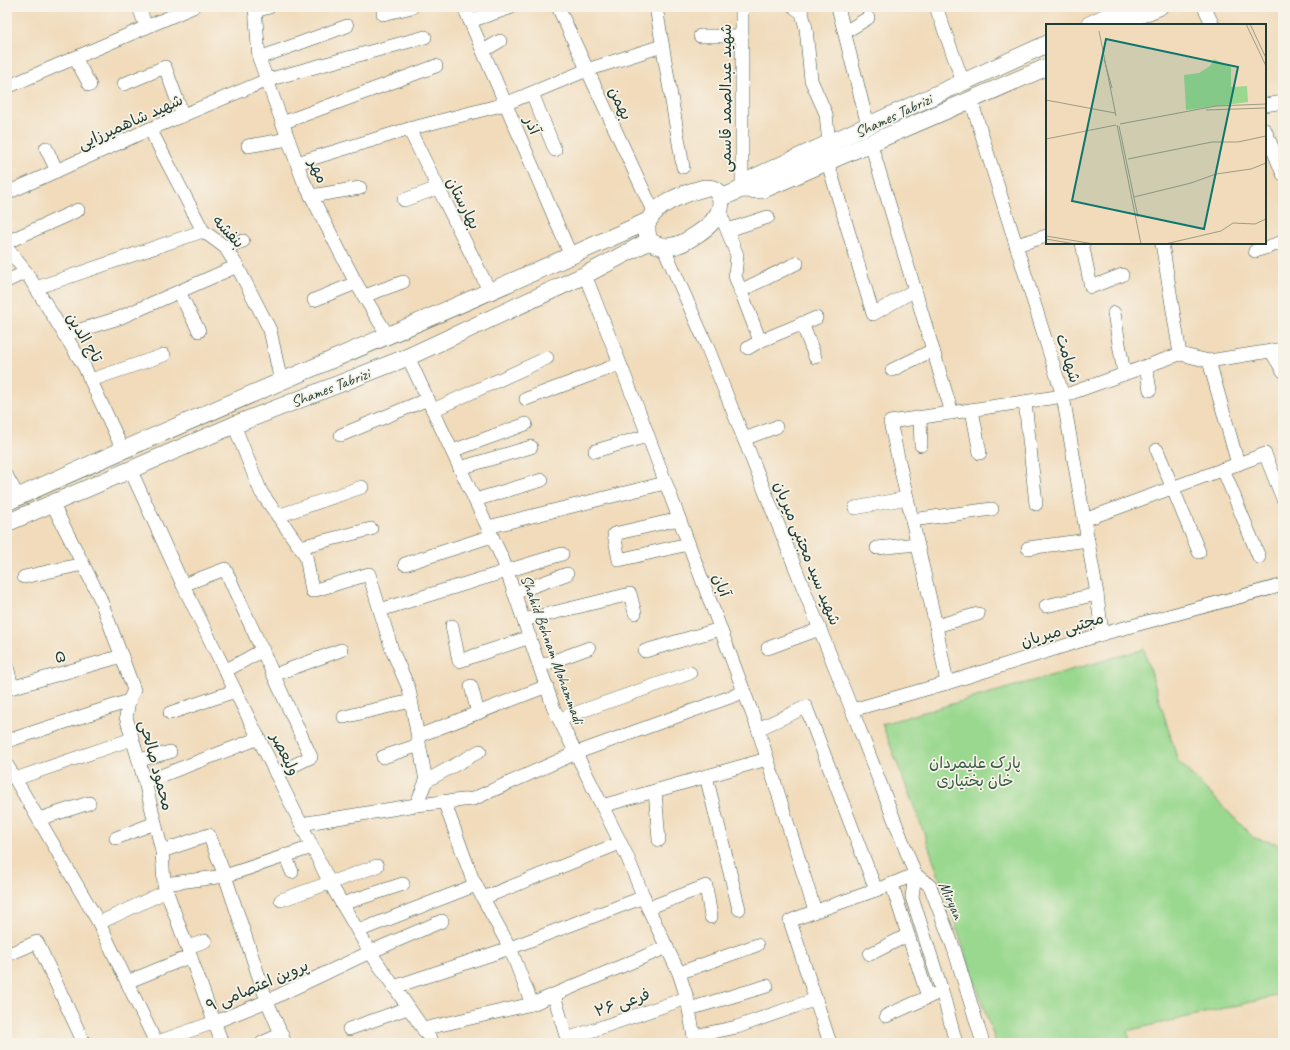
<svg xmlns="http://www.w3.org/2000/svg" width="1290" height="1050" font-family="Caveat,'Playpen Sans Arabic',sans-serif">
	<rect width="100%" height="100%" fill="#f7f3e8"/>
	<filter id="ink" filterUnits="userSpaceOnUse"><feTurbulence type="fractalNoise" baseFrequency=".025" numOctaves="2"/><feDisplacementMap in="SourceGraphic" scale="8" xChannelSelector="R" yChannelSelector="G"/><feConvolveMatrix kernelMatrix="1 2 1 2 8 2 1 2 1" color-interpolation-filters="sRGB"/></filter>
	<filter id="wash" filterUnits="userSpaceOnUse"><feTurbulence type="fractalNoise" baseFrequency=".012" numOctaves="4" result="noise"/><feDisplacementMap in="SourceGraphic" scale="16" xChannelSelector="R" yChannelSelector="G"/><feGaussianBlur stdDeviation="0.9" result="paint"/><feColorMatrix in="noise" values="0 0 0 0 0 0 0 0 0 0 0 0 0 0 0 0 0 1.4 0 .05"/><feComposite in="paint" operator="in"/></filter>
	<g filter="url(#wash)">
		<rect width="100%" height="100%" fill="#f1dbbb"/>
		<path fill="#99d88e" stroke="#5c8a61" d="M1144 649 1178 761 1254 838 1283 845V954L1281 995 1127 1031 1131 1043H996L923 830 882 724Z"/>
	</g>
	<g filter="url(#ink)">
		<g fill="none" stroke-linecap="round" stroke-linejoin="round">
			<g stroke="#3e5548" stroke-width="14">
				<g id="minor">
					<path d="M139 7 146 27"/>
					<path d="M255 7 259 58 303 180 356 283 388 336"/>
					<path d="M464 7 571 256"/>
					<path d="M558 7 654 213"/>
					<path d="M656 7 683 167"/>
					<path d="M742 7V189"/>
					<path d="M794 7 802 13 806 28 811 80 826 114 829 144"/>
					<path d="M838 7 868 126"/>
					<path d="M936 7 963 82"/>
					<path d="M1204 7 1213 25"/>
					<path d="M255 11 269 7"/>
					<path d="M383 14 412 7"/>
					<path d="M470 21 512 7"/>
					<path d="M845 32 868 18"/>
					<path d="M700 36H742"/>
					<path d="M483 51 500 41"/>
					<path d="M75 58 90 85"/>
					<path d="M259 58 347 26"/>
					<path d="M124 84 165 67 183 116"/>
					<path d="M7 87 193 7"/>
					<path d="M532 93 555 150"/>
					<path d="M971 100 1063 396 1097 594 1102 634"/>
					<path d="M1265 105 1283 102"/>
					<path d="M282 123 436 66"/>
					<path d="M150 129 203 231 225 247 237 266 270 330 281 382"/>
					<path d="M409 129 490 292"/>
					<path d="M1265 130 1283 174"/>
					<path d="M871 144 952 413"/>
					<path d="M248 146 288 139"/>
					<path d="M46 148 57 171"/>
					<path d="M297 163 409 129 505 104 587 70 662 46"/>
					<path d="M828 163 873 314 915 290"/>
					<path d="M7 193 150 129 267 80 425 37"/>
					<path d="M311 196 360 188"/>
					<path d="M404 200 438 188"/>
					<path d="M719 210 737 255 735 276 760 341 748 348"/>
					<path d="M728 230 768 217"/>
					<path d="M7 242 78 210"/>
					<path d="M1082 243 1091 287 1122 275"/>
					<path d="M1162 243 1180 354"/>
					<path d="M1016 245 1047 236"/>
					<path d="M663 246 707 346 852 710 912 866 915 874 912 897 942 991 956 1043"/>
					<path d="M225 247 243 241"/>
					<path d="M7 248 26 272 84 366 123 450"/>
					<path d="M1255 251 1283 242"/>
					<path d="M585 275 641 417 758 729 815 911"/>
					<path d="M7 281 26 272"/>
					<path d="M36 288 203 231"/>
					<path d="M740 291 797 263"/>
					<path d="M179 292 199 331"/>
					<path d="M364 296 403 282"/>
					<path d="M314 300 356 283"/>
					<path d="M1114 313 1124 374"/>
					<path d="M802 323 815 357"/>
					<path d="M64 335 119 318 237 266"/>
					<path d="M760 341 816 318"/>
					<path d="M1271 351 1283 371"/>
					<path d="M408 357 503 560 554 709 627 856 648 908 679 973 687 998 695 1043"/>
					<path d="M1209 361 1238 464"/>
					<path d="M1146 366 1150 390"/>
					<path d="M892 370 933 350"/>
					<path d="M91 380 164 355"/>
					<path d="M526 399 620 364"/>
					<path d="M1025 402 1036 504"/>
					<path d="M433 410 547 358"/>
					<path d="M972 410 980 453"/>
					<path d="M920 418 921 445"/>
					<path d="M234 425 261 492 306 556 312 591 369 574 392 650 409 689 426 781 416 805"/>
					<path d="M341 435 428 399"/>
					<path d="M744 439 776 427"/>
					<path d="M1157 450 1199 552"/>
					<path d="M452 451 526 424"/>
					<path d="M595 451 647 436"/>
					<path d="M460 468 531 447"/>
					<path d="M130 469 183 585 330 883 370 952 433 1043"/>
					<path d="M1223 469 1259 557"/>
					<path d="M7 477 18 496"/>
					<path d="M475 500 542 480"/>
					<path d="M52 503 100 598 134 690 129 701 126 717 145 782 162 851 164 884 222 1043"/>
					<path d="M855 508 907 498"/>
					<path d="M278 516 362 487"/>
					<path d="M679 519 614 534 619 560 688 544"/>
					<path d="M912 520 992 509"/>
					<path d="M1084 520 1265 454 1283 499"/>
					<path d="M488 527 665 483"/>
					<path d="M300 547 371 529"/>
					<path d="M877 548 917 544"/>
					<path d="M1028 548 1088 540"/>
					<path d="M405 564 492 536"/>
					<path d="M24 577 83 564"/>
					<path d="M183 585 225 569 311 757 276 774"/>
					<path d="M514 593 567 574"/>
					<path d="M1046 606 1097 594"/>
					<path d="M380 610 562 554"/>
					<path d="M524 620 630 594 635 613"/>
					<path d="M452 626 459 661 530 637"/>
					<path d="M936 626 978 614"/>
					<path d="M768 648 820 629"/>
					<path d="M645 651 720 629"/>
					<path d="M7 666 12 687"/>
					<path d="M540 666 589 648"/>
					<path d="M225 671 263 650"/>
					<path d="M274 675 341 650"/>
					<path d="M947 683 936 626 890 422 1063 396 1180 354 1209 361 1283 349"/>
					<path d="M471 686 478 713"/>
					<path d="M7 689 122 656"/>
					<path d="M852 710 947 683 1102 634 1283 585"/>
					<path d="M170 713 235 691"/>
					<path d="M344 717 411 701"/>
					<path d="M559 719 690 673"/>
					<path d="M758 729 806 707 876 890"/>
					<path d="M418 736 547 686"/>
					<path d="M7 741 129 701"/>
					<path d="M383 757 419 745"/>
					<path d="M139 760 170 752"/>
					<path d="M7 765 99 923 156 1043"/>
					<path d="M706 776 739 909"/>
					<path d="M15 779 132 739"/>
					<path d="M426 781 480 751"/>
					<path d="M145 782 259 738"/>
					<path d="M655 791 659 840"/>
					<path d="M444 801 472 878 510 948 532 1004"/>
					<path d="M602 806 767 759"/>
					<path d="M39 819 89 803"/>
					<path d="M301 824 416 805 473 799 576 753 744 692"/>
					<path d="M116 838 155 823"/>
					<path d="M162 851 209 835 225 876 267 1001 285 1043"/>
					<path d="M285 855 292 872"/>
					<path d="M915 874 930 886 954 949 983 1043"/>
					<path d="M164 884 225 876 312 847"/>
					<path d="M892 885 928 997"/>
					<path d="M483 898 620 843"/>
					<path d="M281 900 377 866"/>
					<path d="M342 904 403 884"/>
					<path d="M648 908 706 886 711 917"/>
					<path d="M99 923 167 891"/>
					<path d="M358 931 476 885"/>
					<path d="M188 947 205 941"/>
					<path d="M870 954 908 935"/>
					<path d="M7 955 37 942 84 1043"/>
					<path d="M679 973 757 945"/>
					<path d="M127 982 191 956"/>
					<path d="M394 987 510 948 644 897"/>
					<path d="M554 995 568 1043"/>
					<path d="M689 1009 767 986"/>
					<path d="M886 1016 935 994"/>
					<path d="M349 1029 408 1008"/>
					<path d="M423 1029 532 1004 667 947"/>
					<path d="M694 1036 737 1027 816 999"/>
					<path d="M567 1039 687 998"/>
					<path d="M155 1043 215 1022 267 1001 370 952 442 921"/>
					<path d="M262 1043 282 1034"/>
					<path d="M830 1043 790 921C831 904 875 893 915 874"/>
				</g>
			</g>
			<g stroke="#3e5548" stroke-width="18">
				<g id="major">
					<path d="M1089 25 1112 14 1132 18"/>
					<path d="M1127 25 1132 18 1159 7"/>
					<path d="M704 188C707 188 711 188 713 189 724 194 722 209 716 217 710 227 685 244 673 246 665 248 656 245 649 241 647 234 645 227 649 220 658 202 686 193 704 188Z"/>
					<path d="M742 189 762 190 1047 67"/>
					<path d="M721 198 742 189 755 177 1047 44"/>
					<path d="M7 502C219 405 436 318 648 221"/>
					<path d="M7 523 234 425 408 357 585 275 649 241"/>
				</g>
			</g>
			<use href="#minor" stroke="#fff" stroke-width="13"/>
			<use href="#major" stroke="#fff" stroke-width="17"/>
		</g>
	</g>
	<g text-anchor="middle" stroke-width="3.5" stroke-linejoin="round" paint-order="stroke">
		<g font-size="16" fill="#1f3d34" stroke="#f7f3e8">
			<text transform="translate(725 98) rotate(-90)" y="6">شهید عبدالصمد قاسمی</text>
			<text transform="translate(621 103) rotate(65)" y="6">بهمن</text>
			<text transform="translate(893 115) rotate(-25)" y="6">Shames Tabrizi</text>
			<text transform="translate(130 121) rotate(-24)" y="6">شهید شاهمیرزایی</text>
			<text transform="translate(533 125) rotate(67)" y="6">آذر</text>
			<text transform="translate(319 171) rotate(66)" y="6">مهر</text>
			<text transform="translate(464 203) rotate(63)" y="6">بهارستان</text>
			<text transform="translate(229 231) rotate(47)" y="6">بنفشه</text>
			<text transform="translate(85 337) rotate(59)" y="6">تاج الدین</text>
			<text transform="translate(1069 358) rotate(73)" y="6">شهامت</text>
			<text transform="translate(330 387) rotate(-21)" y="6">Shames Tabrizi</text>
			<text transform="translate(808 553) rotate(68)" y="6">شهید سید مجتبی میریان</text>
			<text transform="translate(722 585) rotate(69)" y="6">آبان</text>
			<text transform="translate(1062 629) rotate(-17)" y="6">مجتبی میریان</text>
			<text transform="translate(553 649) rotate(70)" y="6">Shahid Behnam Mohammadi</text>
			<text transform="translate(60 656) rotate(-15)" y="6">۵</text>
			<text transform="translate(286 754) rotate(64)" y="6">ولیعصر</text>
			<text transform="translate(157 765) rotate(75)" y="6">محمود صالحی</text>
			<text transform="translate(952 900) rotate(66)" y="6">Miryan</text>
			<text transform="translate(257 985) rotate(-23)" y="6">پروین اعتصامی ۹</text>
			<text transform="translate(622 1002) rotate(-19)" y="6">فرعی ۲۶</text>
		</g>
		<g font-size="16" fill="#375c46" stroke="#f7f3e8">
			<text x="975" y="768">پارک علیمردان<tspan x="975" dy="18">خان بختیاری</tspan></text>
		</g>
	</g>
	<g transform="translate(1046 24)">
		<rect width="220" height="220" fill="#f1dbbb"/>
		<path d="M168 35 185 43V63L201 62 202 78 140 86 138 51 153 49 164 42Z" fill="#99d88e"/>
		<path fill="none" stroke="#9d9c85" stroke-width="1" d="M200 0 220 42M204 0 220 34M53 7 70 92M58 35 66 64M0 76 69 89M160 86 220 84M74 100 170 82 220 80M71 101 95 220M73 102 92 193M0 115 70 101M82 135 166 118H192L220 112M88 173 145 159 170 150 205 145 220 139M0 212 48 220M0 215 29 220M119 220 175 207 187 199 209 200 220 195"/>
		<path fill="#0f766e" fill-opacity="0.15" stroke="#0f766e" stroke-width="2" d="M60 15 192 43 158 205 26 177Z"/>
		<rect width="220" height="220" fill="none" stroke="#1f3d34" stroke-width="2"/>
	</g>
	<rect width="1290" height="1050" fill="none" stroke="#f7f3e8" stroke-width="24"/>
</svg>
